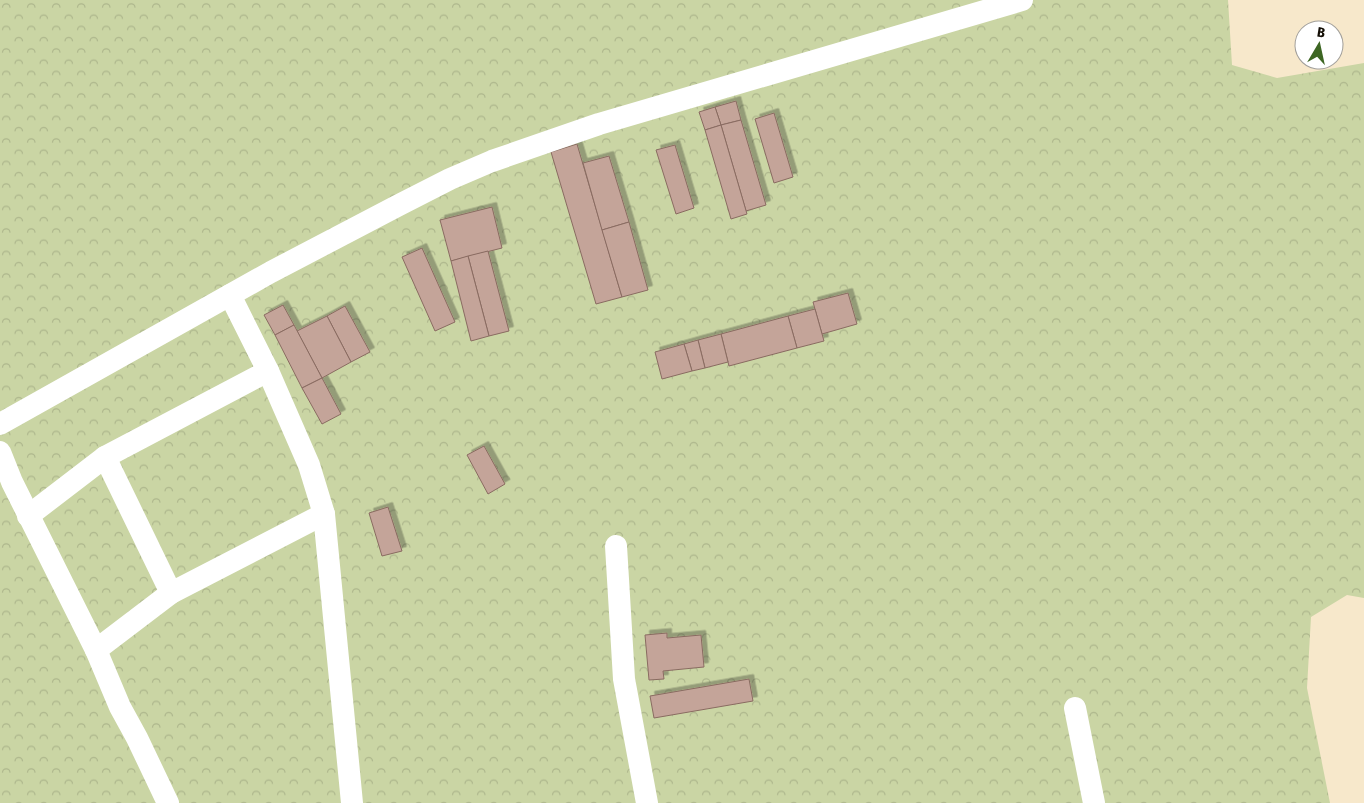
<svg xmlns="http://www.w3.org/2000/svg" width="1364" height="803" font-family="'Fira Sans Condensed',sans-serif">
	<defs>
		<pattern id="forest-crowns" width="20" height="18" patternUnits="userSpaceOnUse" patternTransform="scale(1.25)"><rect width="20" height="18" fill="#cad5a4"/><path d="M2 6a3 3 0 1 1 6 0M12 15a3 3 0 1 1 6 0" fill="none" stroke="#adb68c"/></pattern>
		<filter id="shadow"><feDropShadow dx="4.5" dy="-4.5" stdDeviation="0" flood-color="#0004"/></filter>
	</defs>
	<rect width="100%" height="100%" fill="#f7e8cb"/>
	<path fill="url(#forest-crowns)" d="M0 0H1228L1232 65 1277 78 1364 63V598L1347 595 1311 617 1307 688 1330 803H0Z"/>
	<g fill="#c4a499" stroke="#896b61" filter="url(#shadow)">
		<path d="M736 101 741 120 721 125 715 107Z"/>
		<path d="M715 107 721 125 705 130 699 112Z"/>
		<path d="M774 113 793 177 774 183 755 119Z"/>
		<path d="M741 120 766 205 746 211 721 125Z"/>
		<path d="M721 125 747 214 731 219 705 130Z"/>
		<path d="M577 144 622 297 596 304 551 152Z"/>
		<path d="M675 145 694 208 676 214 656 150Z"/>
		<path d="M609 156 629 222 602 230 583 163Z"/>
		<path d="M492 207 502 248 451 261 440 220Z"/>
		<path d="M629 222 648 290 622 297 602 230Z"/>
		<path d="M422 248 455 322 435 331 402 257Z"/>
		<path d="M488 251 509 331 489 336 468 256Z"/>
		<path d="M468 256 489 336 471 341 451 261Z"/>
		<path d="M848 293 857 324 822 334 813 302Z"/>
		<path d="M283 305 294 325 275 335 264 315Z"/>
		<path d="M345 306 370 352 351 362 327 316Z"/>
		<path d="M815 309 824 341 797 348 788 316Z"/>
		<path d="M327 316 351 362 322 378 297 331Z"/>
		<path d="M788 316 797 348 729 366 721 334Z"/>
		<path d="M294 325 322 378 302 388 275 335Z"/>
		<path d="M721 334 728 362 705 368 698 340Z"/>
		<path d="M698 340 705 368 692 371 684 344Z"/>
		<path d="M684 344 692 371 662 379 655 352Z"/>
		<path d="M322 378 341 414 322 424 302 388Z"/>
		<path d="M484 446 505 484 488 494 467 455Z"/>
		<path d="M388 507 402 551 382 556 369 513Z"/>
		<path d="M667 633V638L701 635 704 667 663 671 664 679 649 680 645 635Z"/>
		<path d="M749 679 753 701 654 718 650 696Z"/>
	</g>
	<g fill="none" stroke-linecap="round" stroke-linejoin="round">
		<g stroke="#fff" stroke-width="22">
			<path d="M230 295 268 371 309 465 324 514 352 803"/>
			<path d="M0 424 271 272 399 205 450 179 492 161 599 124 1022 0"/>
			<path d="M0 452 12 482 96 650 120 707 137 738 168 803"/>
			<path d="M105 457 171 593"/>
			<path d="M28 516 105 457 268 371"/>
			<path d="M616 546 624 679 647 803"/>
			<path d="M96 650 171 593 324 514"/>
			<path d="M1075 708 1094 803"/>
		</g>
	</g>
	<g transform="translate(1319 45) rotate(9)"><circle r="24" fill="#ffffff" stroke="#a19f9b"/>
	<path d="M0-4L9 19L0 12L-9 19Z" fill="#3d6623"/>
	<text y="-8" font-size="14" font-weight="bold" text-anchor="middle" fill="#130e05">B</text>
	</g>
</svg>
